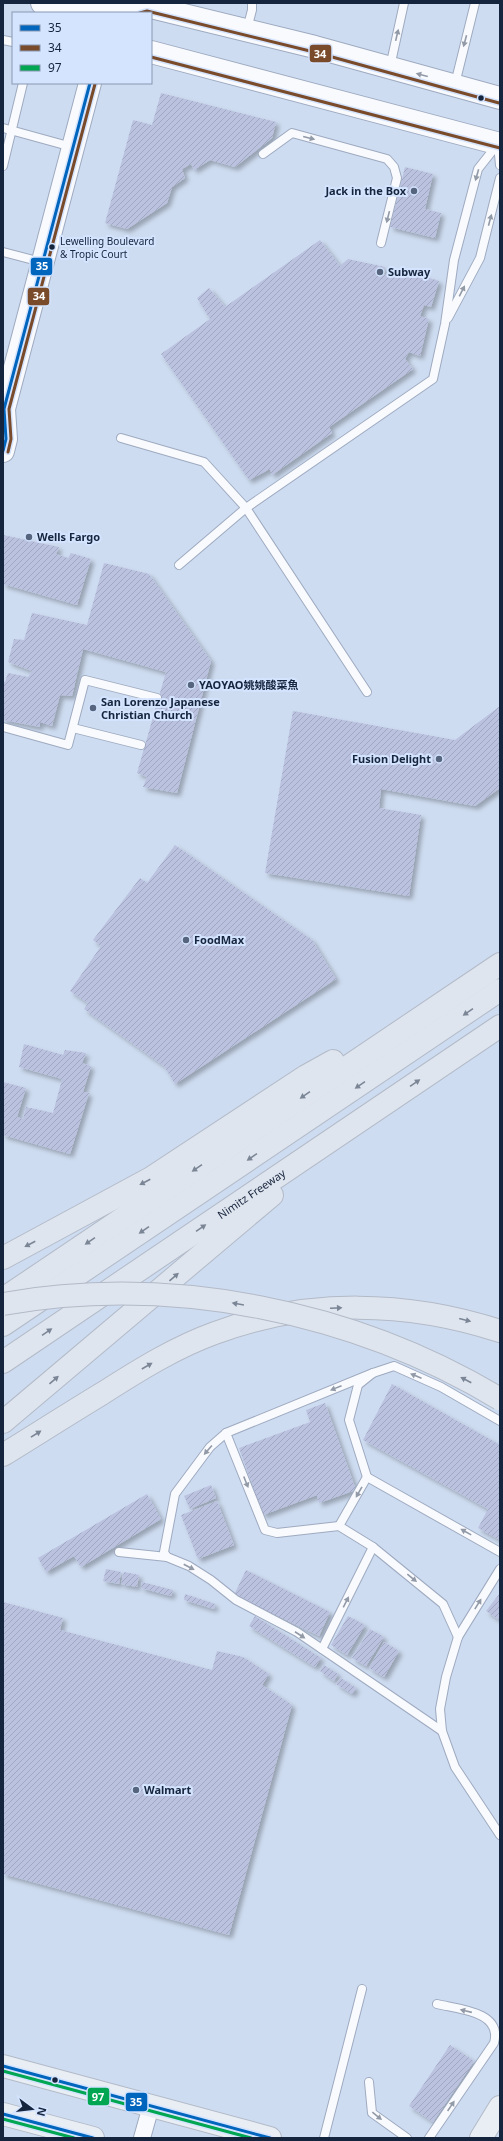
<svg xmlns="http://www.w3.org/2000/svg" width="503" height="2141" font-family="'Noto Sans','Noto Sans SC',sans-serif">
	<defs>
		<pattern id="building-hatch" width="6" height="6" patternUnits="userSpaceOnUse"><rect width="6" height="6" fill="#bbc2df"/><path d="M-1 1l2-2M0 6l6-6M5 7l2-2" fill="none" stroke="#a0a7c0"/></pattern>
		<filter id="shadow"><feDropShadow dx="3.5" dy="3.5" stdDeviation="2" flood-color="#0004"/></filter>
	</defs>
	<rect width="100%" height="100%" fill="#cedcf1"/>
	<g fill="url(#building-hatch)" filter="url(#shadow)">
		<path d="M161 93 276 122 272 138 235 167 210 160 194 170 191 164 182 169 185 178 172 187 167 203 127 229 105 223 133 120 152 125Z"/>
		<path d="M405 167 433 174 425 209 441 213 435 238 390 227Z"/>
		<path d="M320 240 340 266 348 259 385 267 383 274 396 278 398 268 439 281 431 307 424 305 420 316 429 319 420 356 409 352 405 359 413 369 329 427 332 433 272 475 270 469 249 480 161 354 210 319 197 298 209 288 225 307Z"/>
		<path d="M3 535 59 547 56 554 68 558 71 553 91 559 77 605 3 584Z"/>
		<path d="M104 563 149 574 211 661 177 793 143 787 147 777 137 773 166 672 83 649 72 696 60 695 52 726 40 722V727L3 720V682H5L8 673 28 677 32 671 8 662 14 639 24 640 32 613 87 625Z"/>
		<path d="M500 706V788L475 806 381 789 379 808 421 815 409 896 265 873 293 711 455 740Z"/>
		<path d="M175 845 312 940 336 979 175 1084 164 1066 84 1009 88 1003 70 991 101 946 93 940 140 878 147 883Z"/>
		<path d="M24 1044 63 1055 65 1050 86 1053 82 1063 91 1066 83 1092 89 1093 70 1154 3 1135V1082L26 1088 17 1117 23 1119 26 1107 53 1113 62 1079 19 1067Z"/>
		<path d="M392 1384 500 1445V1540L478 1528 488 1509 363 1440Z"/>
		<path d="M325 1403 356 1490 319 1503 317 1495 263 1515 239 1448 310 1422 306 1410Z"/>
		<path d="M211 1485 216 1498 190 1509 184 1496Z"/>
		<path d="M147 1494 161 1519 81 1567 74 1556 46 1572 38 1558Z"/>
		<path d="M217 1501 234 1545 198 1559 181 1515Z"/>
		<path d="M106 1569 121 1572 119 1584 103 1581Z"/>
		<path d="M246 1570 330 1612 319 1636 234 1595Z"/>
		<path d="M124 1572 139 1575 137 1587 121 1584Z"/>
		<path d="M142 1582 173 1590 171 1596 141 1588Z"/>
		<path d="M500 1593V1619L499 1620 486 1611Z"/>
		<path d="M185 1594 215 1604 214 1609 184 1600Z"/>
		<path d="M3 1602 63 1618 60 1630 212 1670 217 1651 243 1657 269 1674 262 1685 292 1705 229 1935 3 1874Z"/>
		<path d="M255 1616 321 1658 315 1667 249 1626Z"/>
		<path d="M348 1616 365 1625 347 1655 331 1645Z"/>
		<path d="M370 1629 384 1637 366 1666 352 1658Z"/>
		<path d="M384 1642 399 1651 384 1677 369 1668Z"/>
		<path d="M324 1665 338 1674 334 1681 320 1671Z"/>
		<path d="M341 1678 356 1688 352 1694 336 1684Z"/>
		<path d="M450 2045 474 2061 433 2122 409 2106Z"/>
	</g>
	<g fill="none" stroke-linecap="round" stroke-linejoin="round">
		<g stroke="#9eaac0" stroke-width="10">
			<g id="lane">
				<path d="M247 29 252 10V3"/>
				<path d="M3 40 13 42"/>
				<path d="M390 67 404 3"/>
				<path d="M455 84 475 3"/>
				<path d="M3 128 72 147"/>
				<path d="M498 144 500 165"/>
				<path d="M263 154 292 133 387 159 394 167 397 178 381 243"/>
				<path d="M3 166 23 83"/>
				<path d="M3 252 41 262"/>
				<path d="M448 318 480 258 500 178"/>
				<path d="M121 438 204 462 246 508 367 692"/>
				<path d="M179 565 246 508 433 379 445 324 454 260 478 169 497 145"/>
				<path d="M3 727 68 745 85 680 157 698"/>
				<path d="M73 728 141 745"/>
				<path d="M373 1373 226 1433 210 1447 175 1494 164 1552 167 1557 189 1566 211 1580 236 1600 297 1632 442 1731"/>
				<path d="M226 1433 265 1530 277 1533 339 1526"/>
				<path d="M367 1477 349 1420 358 1385 373 1373 394 1366 441 1387 500 1421"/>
				<path d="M119 1552 167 1557"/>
				<path d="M500 1569 458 1637 446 1677 440 1709 442 1731 455 1767 500 1835"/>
				<path d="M458 1637 443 1604 373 1547 339 1526 367 1477 500 1552"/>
				<path d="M322 1649 373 1547"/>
				<path d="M369 2082 372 2113 407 2138"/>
				<path d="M324 2138 362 1989"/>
				<path d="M429 2138 494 2043C503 2011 457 2009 437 2004"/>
			</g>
		</g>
		<g stroke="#9eaac0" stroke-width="18">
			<path id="street" d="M142 2138 151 2106"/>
		</g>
		<g stroke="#9eaac0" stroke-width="24">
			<g id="secondary">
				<path d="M42 3 87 13"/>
				<path d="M104 3 105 13"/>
				<path d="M121 13 147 6 315 47 500 98"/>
				<path d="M151 52 500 144"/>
				<path d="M3 451 6 439 4 409 90 83"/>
			</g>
		</g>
		<g stroke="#b2bac8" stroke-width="24">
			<g id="primary">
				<path d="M3 2066 270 2138"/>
				<path d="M3 2114 93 2138"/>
				<path d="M481 2138 500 2107"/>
			</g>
		</g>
		<g stroke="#b2bac8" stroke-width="24">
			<g id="highway">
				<path d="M3 1258 151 1178 306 1076 333 1061"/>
				<path d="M3 1299 500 964"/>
				<path d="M3 1325 500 990"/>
				<path id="s1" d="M3 1362 500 1026"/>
				<path d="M3 1422 272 1195"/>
				<path d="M3 1455C37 1434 70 1413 103 1393 139 1370 176 1347 215 1333 308 1298 408 1301 500 1331"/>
			</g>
		</g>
		<use href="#lane" stroke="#f8fafd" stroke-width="8"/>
		<use href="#street" stroke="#f8fafd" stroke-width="16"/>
		<use href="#secondary" stroke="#f8fafd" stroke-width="22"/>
		<use href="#primary" stroke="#e9eef4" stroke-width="22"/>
		<use href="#highway" stroke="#dfe5ee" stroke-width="22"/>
		<g stroke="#b2bac8" stroke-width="24" stroke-linecap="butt">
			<path id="highway-bridge" d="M3 1304C172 1274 354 1311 500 1399"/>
		</g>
		<use href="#highway-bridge" stroke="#dfe5ee" stroke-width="22"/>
		<g stroke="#d4e4ff" stroke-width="6">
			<g id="bus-1">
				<path d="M3 451 6 439 4 409 90 83"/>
				<path d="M3 2066 270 2138"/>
				<path d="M3 2114 93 2138"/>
			</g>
		</g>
		<g stroke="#d4e4ff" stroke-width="6">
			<g id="bus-2">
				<path d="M140 13 147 11 314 52 499 103"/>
				<path d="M151 57 500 148"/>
				<path d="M8 452 11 439 9 409 95 84"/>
			</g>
		</g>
		<g stroke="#d4e4ff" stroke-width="6">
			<g id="bus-3">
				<path d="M3 2071 251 2138"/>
				<path d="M3 2119 74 2138"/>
			</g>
		</g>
		<use href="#bus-1" stroke="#0065bd" stroke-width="3"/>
		<use href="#bus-2" stroke="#7a4b2a" stroke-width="3"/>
		<use href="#bus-3" stroke="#00a651" stroke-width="3"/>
	</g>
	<defs><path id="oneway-solid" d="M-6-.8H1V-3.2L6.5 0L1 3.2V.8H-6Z"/></defs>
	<g fill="#929aa7">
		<use href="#oneway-solid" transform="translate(397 35) rotate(-77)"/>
		<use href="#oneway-solid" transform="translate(465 41) rotate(105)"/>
		<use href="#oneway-solid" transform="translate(422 75) rotate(-165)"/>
		<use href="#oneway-solid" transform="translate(309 138) rotate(14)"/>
		<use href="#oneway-solid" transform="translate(477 175) rotate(106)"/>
		<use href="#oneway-solid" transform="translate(388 217) rotate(104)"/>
		<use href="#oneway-solid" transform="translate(490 220) rotate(-75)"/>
		<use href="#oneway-solid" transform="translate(462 291) rotate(-63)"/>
		<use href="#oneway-solid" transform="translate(416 1376) rotate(-157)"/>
		<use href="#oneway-solid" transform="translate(336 1388) rotate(158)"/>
		<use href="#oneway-solid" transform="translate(208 1450) rotate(131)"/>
		<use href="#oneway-solid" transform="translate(246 1482) rotate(68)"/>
		<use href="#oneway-solid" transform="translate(359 1492) rotate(120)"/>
		<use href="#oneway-solid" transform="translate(466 1532) rotate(-151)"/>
		<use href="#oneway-solid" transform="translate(189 1567) rotate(28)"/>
		<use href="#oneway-solid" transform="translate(412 1578) rotate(39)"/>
		<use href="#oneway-solid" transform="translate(346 1602) rotate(-63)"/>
		<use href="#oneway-solid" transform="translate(478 1604) rotate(-58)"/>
		<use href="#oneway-solid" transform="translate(300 1635) rotate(33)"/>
		<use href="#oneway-solid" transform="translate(466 2011) rotate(-167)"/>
		<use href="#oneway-solid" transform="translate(451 2106) rotate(-56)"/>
		<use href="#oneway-solid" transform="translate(377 2116) rotate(39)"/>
	</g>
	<g fill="#7a8596">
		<use href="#oneway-solid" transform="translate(468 1012) rotate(146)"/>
		<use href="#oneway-solid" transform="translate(415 1083) rotate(-34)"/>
		<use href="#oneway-solid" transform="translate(360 1085) rotate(146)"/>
		<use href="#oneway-solid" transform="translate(305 1095) rotate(146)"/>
		<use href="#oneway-solid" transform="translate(252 1157) rotate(146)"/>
		<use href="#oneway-solid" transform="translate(197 1168) rotate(146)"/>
		<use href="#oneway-solid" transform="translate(145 1182) rotate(152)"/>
		<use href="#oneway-solid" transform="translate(201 1228) rotate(-34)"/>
		<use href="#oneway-solid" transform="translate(144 1230) rotate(146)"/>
		<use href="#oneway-solid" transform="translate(90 1241) rotate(146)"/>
		<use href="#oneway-solid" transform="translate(30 1244) rotate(152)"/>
		<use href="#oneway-solid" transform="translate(174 1277) rotate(-41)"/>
		<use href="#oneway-solid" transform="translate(238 1304) rotate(-170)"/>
		<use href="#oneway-solid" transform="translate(336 1308) rotate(-3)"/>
		<use href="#oneway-solid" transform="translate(465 1320) rotate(14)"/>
		<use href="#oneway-solid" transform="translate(47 1332) rotate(-34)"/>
		<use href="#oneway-solid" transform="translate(147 1366) rotate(-30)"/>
		<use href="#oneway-solid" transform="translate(54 1380) rotate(-41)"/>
		<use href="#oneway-solid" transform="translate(466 1380) rotate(-152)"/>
		<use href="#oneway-solid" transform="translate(36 1434) rotate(-32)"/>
	</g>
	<g fill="#16253e" stroke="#d4e4ff" stroke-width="1.5">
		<circle cx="481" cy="98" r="3.5"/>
		<circle cx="52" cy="247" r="3.5"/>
		<circle cx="55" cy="2080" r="3.5"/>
	</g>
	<g fill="#56657d" stroke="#d4e4ff" stroke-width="1.5">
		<circle cx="414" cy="191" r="4"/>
		<circle cx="380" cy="272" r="4"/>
		<circle cx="29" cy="537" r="4"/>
		<circle cx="191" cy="685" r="4"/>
		<circle cx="93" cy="708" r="4"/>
		<circle cx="439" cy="759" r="4"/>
		<circle cx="186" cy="940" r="4"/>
		<circle cx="136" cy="1790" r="4"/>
	</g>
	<g text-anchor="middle" stroke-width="4" stroke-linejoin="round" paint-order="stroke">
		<g font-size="10" fill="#16253e" stroke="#d4e4ff" text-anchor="start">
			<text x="60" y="245">Lewelling Boulevard<tspan x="60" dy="13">&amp; Tropic Court</tspan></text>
		</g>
		<g font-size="11" font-weight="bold" fill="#16253e" stroke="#d4e4ff" text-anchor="start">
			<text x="406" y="195" text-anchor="end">Jack in the Box</text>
			<text x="388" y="276">Subway</text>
			<text x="37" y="541">Wells Fargo</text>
			<text x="199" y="689">YAOYAO姚姚酸菜魚</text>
			<text x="101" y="706">San Lorenzo Japanese<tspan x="101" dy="13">Christian Church</tspan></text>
			<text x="431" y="763" text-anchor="end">Fusion Delight</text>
			<text x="194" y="944">FoodMax</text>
			<text x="144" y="1794">Walmart</text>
		</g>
		<g font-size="11" fill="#16253e" stroke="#d4e4ff">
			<text dy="4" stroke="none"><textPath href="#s1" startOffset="300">Nimitz Freeway</textPath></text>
		</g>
	</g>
	<g stroke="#d4e4ff" stroke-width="1.5">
		<rect x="309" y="44" width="23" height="19" rx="4" fill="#7a4b2a"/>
		<rect x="30" y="257" width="23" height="19" rx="4" fill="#0065bd"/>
		<rect x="27" y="287" width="23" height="19" rx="4" fill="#7a4b2a"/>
		<rect x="87" y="2087" width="23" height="19" rx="4" fill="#00a651"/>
		<rect x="125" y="2092" width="23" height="20" rx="4" fill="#0065bd"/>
	</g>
	<g font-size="11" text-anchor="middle" font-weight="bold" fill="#fff">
		<text x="320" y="58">34</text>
		<text x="42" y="270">35</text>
		<text x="39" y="300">34</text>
		<text x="98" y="2101">97</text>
		<text x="136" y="2106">35</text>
	</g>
	<rect width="503" height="2141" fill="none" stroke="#16253e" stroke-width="8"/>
	<rect x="12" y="12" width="140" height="72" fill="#d4e4ff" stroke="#8898b2"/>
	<rect x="20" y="25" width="20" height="6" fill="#0065bd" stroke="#8898b2"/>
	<text x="48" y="32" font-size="12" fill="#16253e">35</text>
	<rect x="20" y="45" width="20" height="6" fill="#7a4b2a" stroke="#8898b2"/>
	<text x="48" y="52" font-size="12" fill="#16253e">34</text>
	<rect x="20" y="65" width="20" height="6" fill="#00a651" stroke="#8898b2"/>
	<text x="48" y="72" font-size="12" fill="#16253e">97</text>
	<g transform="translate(32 2109) rotate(105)" stroke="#d4e4ff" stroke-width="3" paint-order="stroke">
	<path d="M0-3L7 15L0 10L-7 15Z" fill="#16253e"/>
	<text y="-6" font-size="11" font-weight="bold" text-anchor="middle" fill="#16253e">N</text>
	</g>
</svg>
